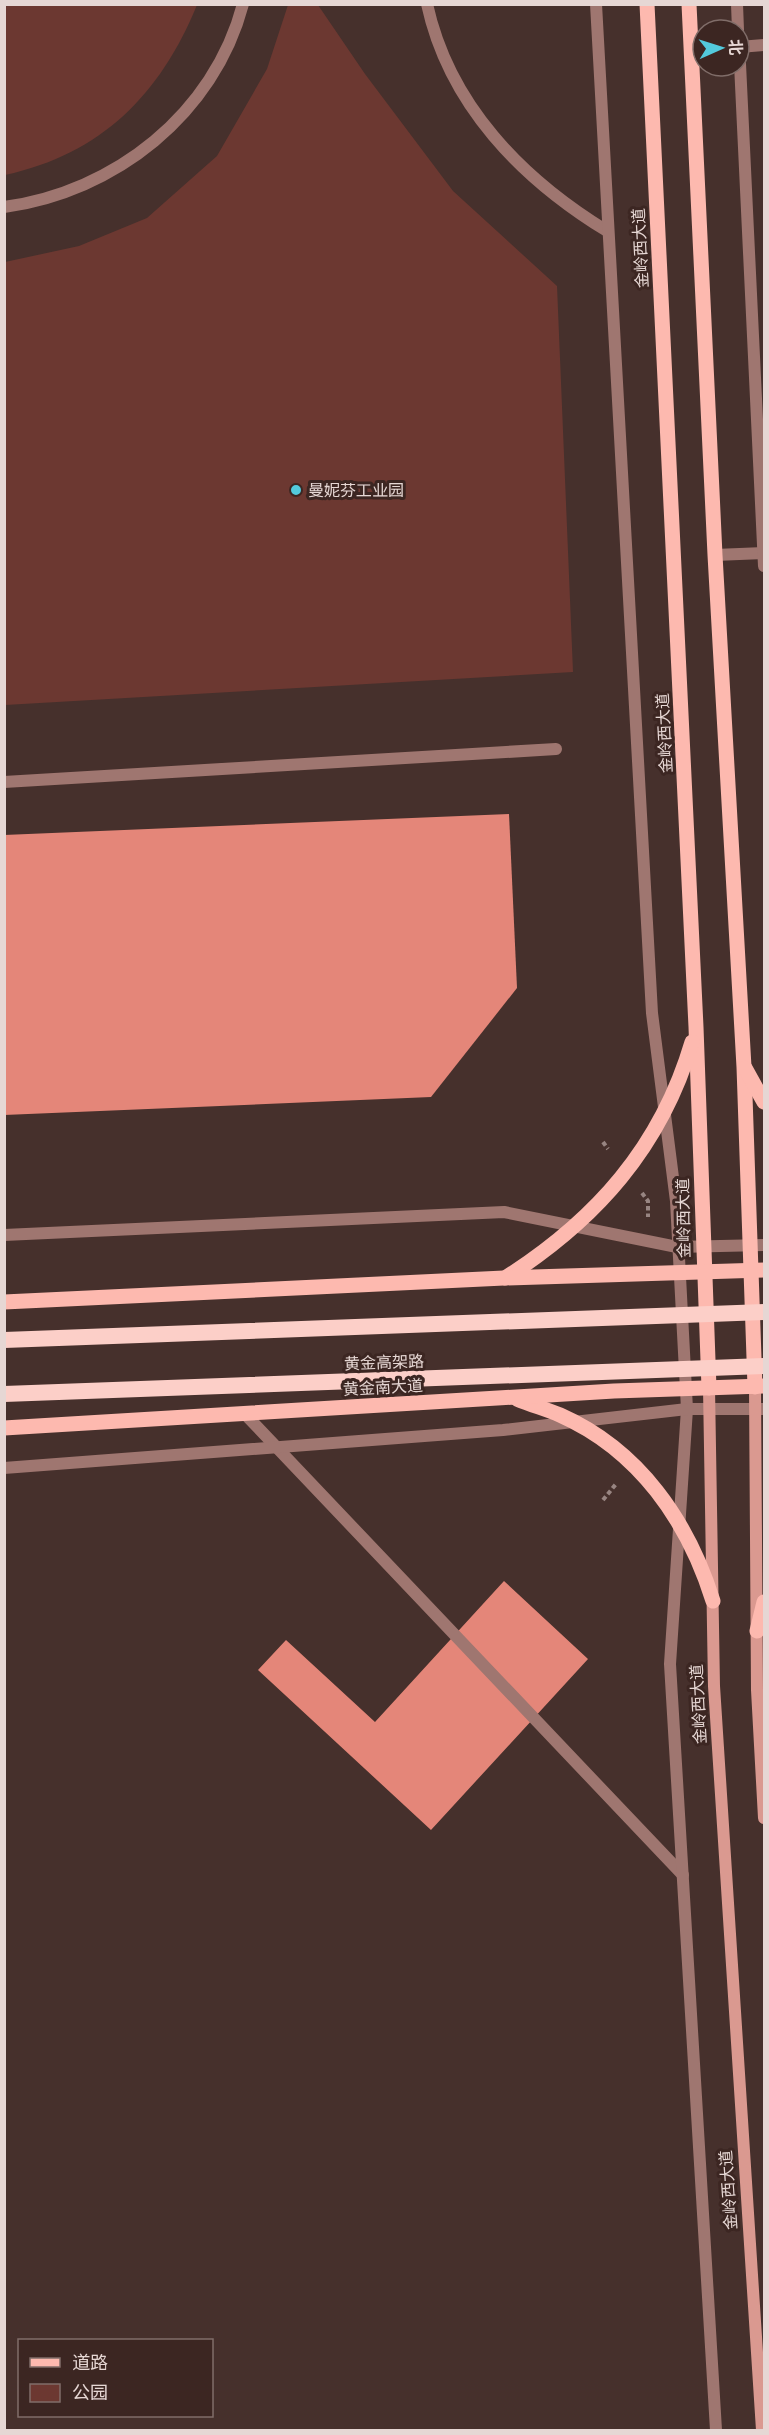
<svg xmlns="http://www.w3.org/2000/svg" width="769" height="2435" font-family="'Work Sans','Noto Sans SC',sans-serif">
	<rect width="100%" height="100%" fill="#46302c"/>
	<g fill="#6c3831">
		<path d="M5 5 9 4 197 5C160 95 101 154 5 175Z"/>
		<path d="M288 5H318L365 74 453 191 557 286 573 672 5 705V262L79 246 147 218 217 156 267 69Z"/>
	</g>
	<g fill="#e48679">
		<path d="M509 814 517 988 431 1097 4 1115V835Z"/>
		<path d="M504 1581 588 1659 431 1830 258 1670 286 1640 375 1722Z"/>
	</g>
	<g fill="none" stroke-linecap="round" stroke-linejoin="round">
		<g stroke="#988582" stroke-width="4" stroke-dasharray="4.5 3" stroke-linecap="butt">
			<path d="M603 1142 608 1149"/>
			<path d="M642 1193 648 1201V1217"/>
			<path d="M603 1500 616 1484"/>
		</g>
		<path stroke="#9f7670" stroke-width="12" d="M244 1413 683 1875"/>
		<g stroke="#9f7670" stroke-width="12">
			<path d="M427 4C449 105 522 179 607 231"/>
			<path d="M739 47 764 45"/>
			<path d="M4 207C115 192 214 114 243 4"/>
			<path d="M715 555 764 553"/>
			<path d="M4 782 556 749"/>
		</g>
		<g stroke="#9f7670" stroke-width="12">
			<path d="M596 4 652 1013 676 1201 687 1409 670 1664 716 2430"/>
			<path d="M737 4 738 30"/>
			<path d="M739 43 764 566"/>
			<path d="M4 1235 504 1212 677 1247 764 1245"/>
			<path d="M4 1468 503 1430 687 1409H764"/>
		</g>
		<g stroke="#da9990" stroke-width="12">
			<path d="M755 1387 757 1690 764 1818"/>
			<path d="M709 1388 714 1686 762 2430"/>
		</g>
		<g stroke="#fdb9af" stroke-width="15">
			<path d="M647 4 696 1027 709 1388"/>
			<path d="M689 4 715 555 744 1067 755 1387"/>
			<path d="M745 1068 764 1102"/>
			<path d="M505 1278C596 1220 661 1147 692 1042"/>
			<path d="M4 1302 504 1278 764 1270"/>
			<path d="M517 1399C531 1405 546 1409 560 1415 639 1450 688 1521 713 1601"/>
			<path d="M4 1428 614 1391 764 1386"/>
			<path d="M757 1631 764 1602"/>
		</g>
		<g stroke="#fccfc8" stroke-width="16">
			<path d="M4 1340 764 1312"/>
			<path d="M4 1394 764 1366"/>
		</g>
	</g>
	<circle fill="#53cadc" stroke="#3c2622" stroke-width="2" cx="296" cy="490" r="6"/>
	<g text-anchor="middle" stroke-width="6" stroke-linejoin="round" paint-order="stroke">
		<g font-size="16" fill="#e6d7d4" stroke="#3c2622">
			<text transform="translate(640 248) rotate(-93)" y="6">金岭西大道</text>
			<text transform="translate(664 733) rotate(-93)" y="6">金岭西大道</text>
			<text transform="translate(683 1218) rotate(-91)" y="6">金岭西大道</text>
			<text transform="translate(384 1362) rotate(-2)" y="6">黄金高架路</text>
			<text transform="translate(383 1387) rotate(-3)" y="6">黄金南大道</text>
			<text transform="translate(698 1704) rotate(-93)" y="6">金岭西大道</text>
			<text transform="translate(728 2190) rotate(-94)" y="6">金岭西大道</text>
		</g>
		<g font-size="16" fill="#e6d7d4" stroke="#3c2622" text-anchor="start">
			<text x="308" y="496">曼妮芬工业园</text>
		</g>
	</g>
	<rect width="769" height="2435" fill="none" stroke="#e6d7d4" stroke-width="12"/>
	<rect x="18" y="2339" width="195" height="78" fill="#3c2622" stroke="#806d69" stroke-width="1.5"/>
	<rect x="30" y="2358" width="30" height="9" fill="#fdb9af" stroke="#806d69" stroke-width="1.5"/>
	<text x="72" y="2369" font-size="18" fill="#e6d7d4">道路</text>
	<rect x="30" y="2384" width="30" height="18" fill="#6c3831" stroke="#806d69" stroke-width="1.5"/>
	<text x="72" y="2399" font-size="18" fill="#e6d7d4">公园</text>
	<g transform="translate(721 48) rotate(87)"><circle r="28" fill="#3c2622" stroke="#806d69" stroke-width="1.5"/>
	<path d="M0-4.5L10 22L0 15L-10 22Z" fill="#53cadc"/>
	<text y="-9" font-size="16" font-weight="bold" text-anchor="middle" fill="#e6d7d4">北</text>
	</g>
</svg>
